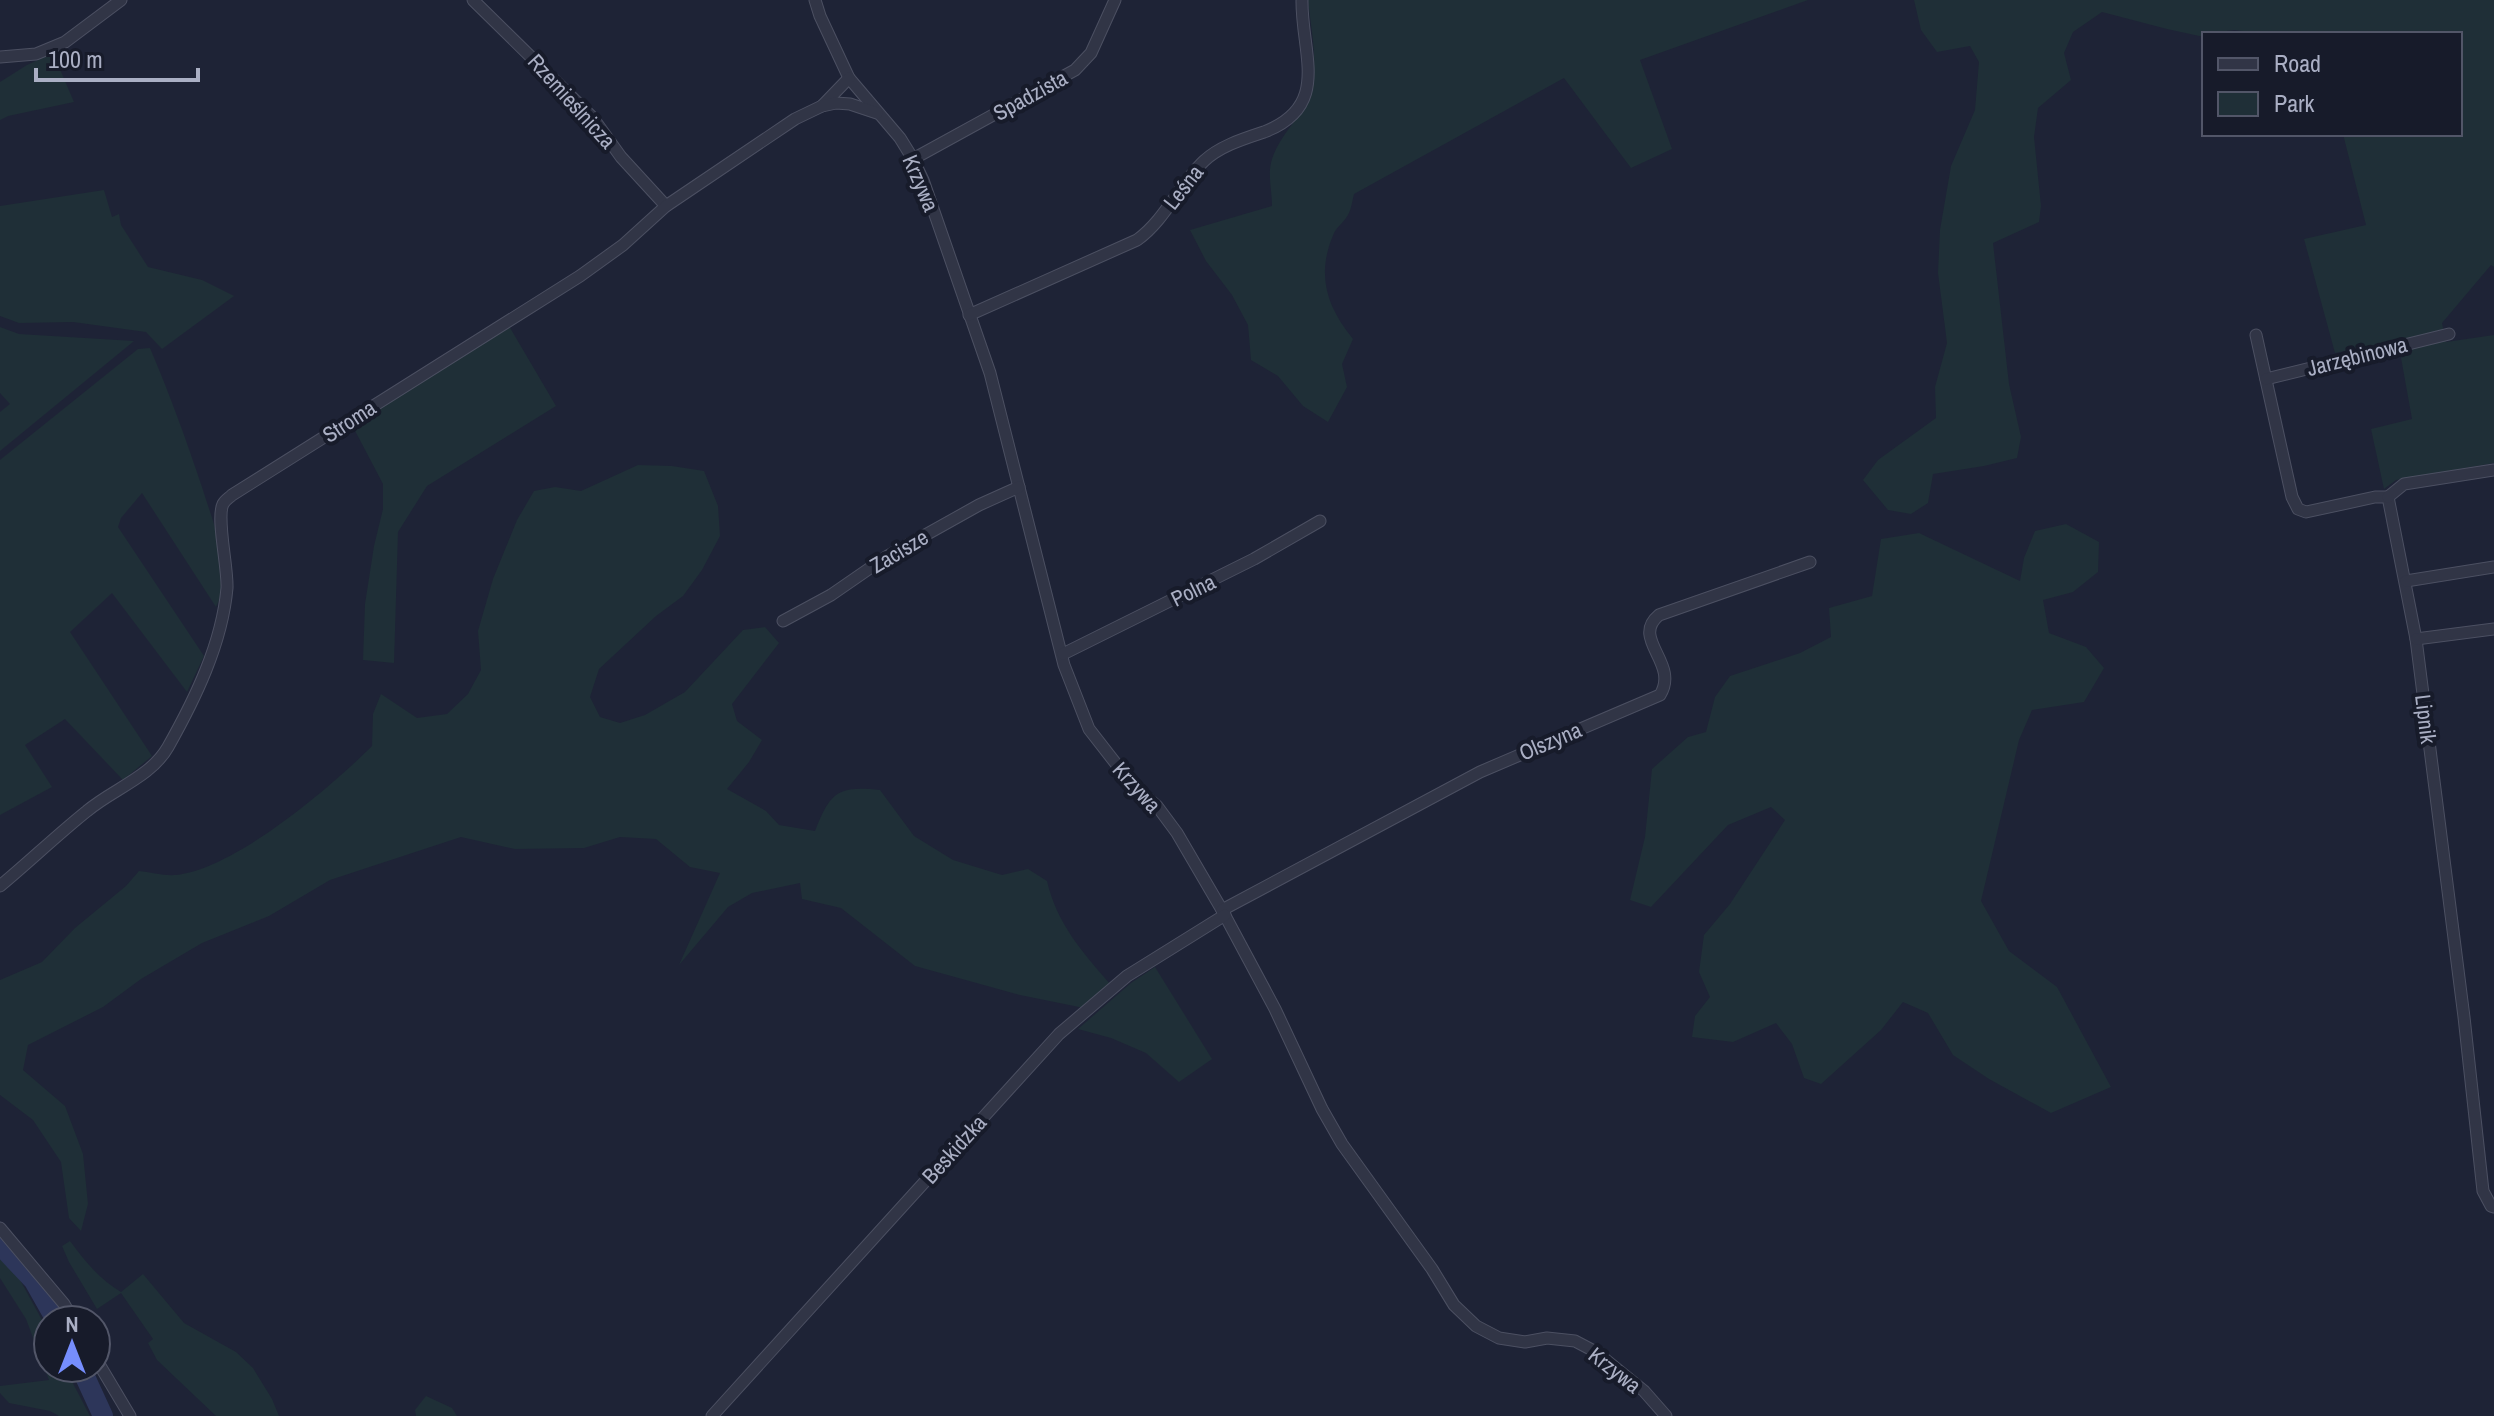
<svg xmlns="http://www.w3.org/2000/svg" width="2494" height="1416" font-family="'Archivo Narrow',sans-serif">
	<rect width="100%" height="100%" fill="#1e2336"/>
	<g fill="#1f2f37">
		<path d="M1308 0H1808L1640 60 1672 149 1631 168 1564 78 1354 194C1352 202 1351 212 1346 218 1342 224 1337 227 1334 233 1316 274 1326 306 1353 339L1342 364 1347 387 1328 422 1303 406 1278 376 1251 360 1248 325 1232 295 1206 261 1190 230 1272 206C1272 194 1269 180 1270 169 1273 140 1302 119 1310 92 1319 64 1311 29 1308 0Z"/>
		<path d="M1914 0H2494V267L2491 265 2442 323 2446 342 2494 335V463L2396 480 2384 489 2371 429 2412 419 2398 341 2335 353 2304 239 2366 225 2343 134H2460V34H2268L2234 30 2204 34V37L2167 29 2102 12 2073 32 2064 53 2071 80 2038 108 2034 137 2041 206 2039 222 1993 243 2009 384 2021 437 2017 458 1984 466 1933 474 1928 503 1911 514 1888 510 1863 480 1878 460 1936 418 1935 387 1947 343 1938 273 1940 230 1951 166 1975 110 1979 62 1970 46 1937 52 1921 30Z"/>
		<path d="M53 53 74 102 8 116 0 120V82L27 65Z"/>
		<path d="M104 190 112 217 119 214 121 225 148 267 202 280 234 296 162 349 146 332 73 322 19 323 0 316V206Z"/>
		<path d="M509 326 556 406 427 486 398 532 394 663 363 660 365 604 374 546 383 509V484L352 425Z"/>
		<path d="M0 327 19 334 134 341 0 451V412L10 404 0 393Z"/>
		<path d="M150 348C170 395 186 439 202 487 213 524 235 570 216 607L142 493 121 518 118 527 204 656 187 692 112 593 70 632 152 756 123 780 65 719 25 745 52 787 0 815V460L138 349Z"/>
		<path d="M638 465 672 466 704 471 718 506 720 536 702 570 683 596 656 616 599 669 590 697 600 717 620 723 645 715 685 692 743 630 765 627 779 643 732 704 737 721 762 740 749 762 727 789 766 811 779 825 815 831C830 793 837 785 880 790L914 836 953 860 1002 875 1028 869 1047 881C1057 924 1083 953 1111 985L1084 1008 1020 995 915 966 841 908 802 899 800 883 752 893 728 907 679 965 720 873 690 867 656 839 620 837 584 848 515 849 461 837 330 880 269 916 202 943 141 979 103 1007 28 1045 23 1070 65 1106 83 1154 88 1204 81 1231 69 1218 61 1162 33 1120 0 1095V980L42 962 75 928 126 886 139 871C150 872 164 876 176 875 235 869 331 787 372 746L373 714 381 694 417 718 447 714 468 694 481 670 478 631 493 579 517 520 534 491 555 487 581 491Z"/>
		<path d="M2066 524 2099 542 2098 572 2073 592 2043 600 2049 633 2086 647 2104 668 2084 702 2032 710 2019 740 1981 901 2009 951 2057 987 2111 1087 2051 1113 1989 1079 1953 1055 1928 1013 1903 1002 1881 1030 1821 1084 1804 1078 1792 1044 1776 1023 1733 1042 1692 1037 1695 1016 1710 997 1699 972 1704 935 1730 904 1785 820 1771 807 1728 825 1651 907 1630 900 1645 837 1652 769 1688 737 1706 732 1715 697 1730 676 1800 653 1831 637 1829 608 1872 596 1881 539 1919 533 2020 581 2024 558 2035 531Z"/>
		<path d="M1155 967 1212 1059 1179 1082 1146 1053 1111 1038 1078 1029 1131 983Z"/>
		<path d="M70 1241C85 1261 99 1279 121 1292L143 1274 184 1323 236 1352 253 1368 272 1399 279 1416H216L157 1360 148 1343 153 1339 121 1293 97 1309 69 1262 62 1246Z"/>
		<path d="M0 1259 19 1278 48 1331V1368H65L90 1416H59L50 1411 9 1403 0 1393V1386L49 1380 26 1319 0 1278Z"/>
		<path d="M426 1396 452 1408 457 1416H416L415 1410Z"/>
	</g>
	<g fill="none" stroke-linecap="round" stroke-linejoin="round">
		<g stroke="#2d365a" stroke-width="20">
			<path d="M0 1245 34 1281 56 1320"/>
			<path d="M81 1368 103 1416"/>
		</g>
		<g stroke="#4c5062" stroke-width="13">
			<g id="street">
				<path d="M473 0 593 118 621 157 666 206"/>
				<path d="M815 0 820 16 849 78 900 138 913 159 923 180 990 373 1064 665 1089 729 1131 783 1157 806 1177 833 1222 910 1275 1009 1322 1109 1342 1144 1432 1269 1454 1305 1476 1326 1499 1338 1525 1342 1547 1338 1575 1341 1596 1352 1644 1391 1666 1416"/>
				<path d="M0 57 36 54 65 42 121 0"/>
				<path d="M822 106 849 78"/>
				<path d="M913 159 1075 70 1091 53 1115 0"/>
				<path d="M969 315 1137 240C1165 220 1179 185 1204 161 1220 146 1243 139 1264 132 1332 106 1301 53 1302 0"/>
				<path d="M2256 335 2292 497 2298 509 2306 512 2375 497H2388L2416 639 2464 1017 2483 1191 2491 1206 2494 1207"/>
				<path d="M2266 379 2449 334"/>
				<path d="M2388 497 2404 484 2494 470"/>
				<path d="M2406 581 2494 567"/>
				<path d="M783 621 831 595 886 557 979 505 1019 487"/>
				<path d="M2416 639 2494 629"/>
				<path d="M1063 654 1254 559 1320 521"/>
				<path d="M0 886C29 862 57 835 87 811 113 789 151 777 168 747 195 699 222 644 227 588 228 567 216 518 223 504 225 500 229 498 232 495L580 276 623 245 666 206 795 119 822 106 836 103 850 104 877 113"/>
				<path d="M1222 910 1480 772 1660 695C1680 663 1630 639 1659 615L1810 562"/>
				<path d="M0 1228 64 1304 73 1320"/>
				<path d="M96 1359 130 1416"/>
				<path d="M712 1416 1059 1034 1127 976 1225 915"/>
			</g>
		</g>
		<use href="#street" stroke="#313546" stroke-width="11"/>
	</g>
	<g text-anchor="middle" stroke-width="8" stroke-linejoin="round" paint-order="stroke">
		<g font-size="22" fill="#aaafc4" stroke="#171b2a">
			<text transform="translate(1030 95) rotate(-29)" y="8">Spadzista</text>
			<text transform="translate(572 101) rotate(48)" y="8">Rzemieślnicza</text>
			<text transform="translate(921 183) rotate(67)" y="8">Krzywa</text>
			<text transform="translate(1183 187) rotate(-52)" y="8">Leśna</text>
			<text transform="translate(2357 356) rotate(-14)" y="8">Jarzębinowa</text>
			<text transform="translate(349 421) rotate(-33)" y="8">Stroma</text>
			<text transform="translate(899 551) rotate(-31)" y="8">Zacisze</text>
			<text transform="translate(1193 590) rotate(-26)" y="8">Polna</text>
			<text transform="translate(2426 719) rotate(83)" y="8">Lipnik</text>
			<text transform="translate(1550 741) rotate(-23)" y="8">Olszyna</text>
			<text transform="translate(1137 787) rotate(48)" y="8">Krzywa</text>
			<text transform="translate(954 1149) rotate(-48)" y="8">Beskidzka</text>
			<text transform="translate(1615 1370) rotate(38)" y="8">Krzywa</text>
		</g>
	</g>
	<rect x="2202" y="32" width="260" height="104" fill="#171b2a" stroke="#525668" stroke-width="2"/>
	<rect x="2218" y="58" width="40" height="12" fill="#313546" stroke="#525668" stroke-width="2"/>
	<text x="2274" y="72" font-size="24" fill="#aaafc4">Road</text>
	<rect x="2218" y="92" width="40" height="24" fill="#1f2f37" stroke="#525668" stroke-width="2"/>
	<text x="2274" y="112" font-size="24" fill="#aaafc4">Park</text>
	<g transform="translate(72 1344)"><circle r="38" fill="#171b2a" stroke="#525668" stroke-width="2"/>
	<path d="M0-6L14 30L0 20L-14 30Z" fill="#768efd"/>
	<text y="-12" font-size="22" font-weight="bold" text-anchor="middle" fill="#aaafc4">N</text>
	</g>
	<path d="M36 68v12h162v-12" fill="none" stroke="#aaafc4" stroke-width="4"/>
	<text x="48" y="68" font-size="24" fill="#aaafc4" stroke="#171b2a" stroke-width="6" paint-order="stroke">100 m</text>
</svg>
